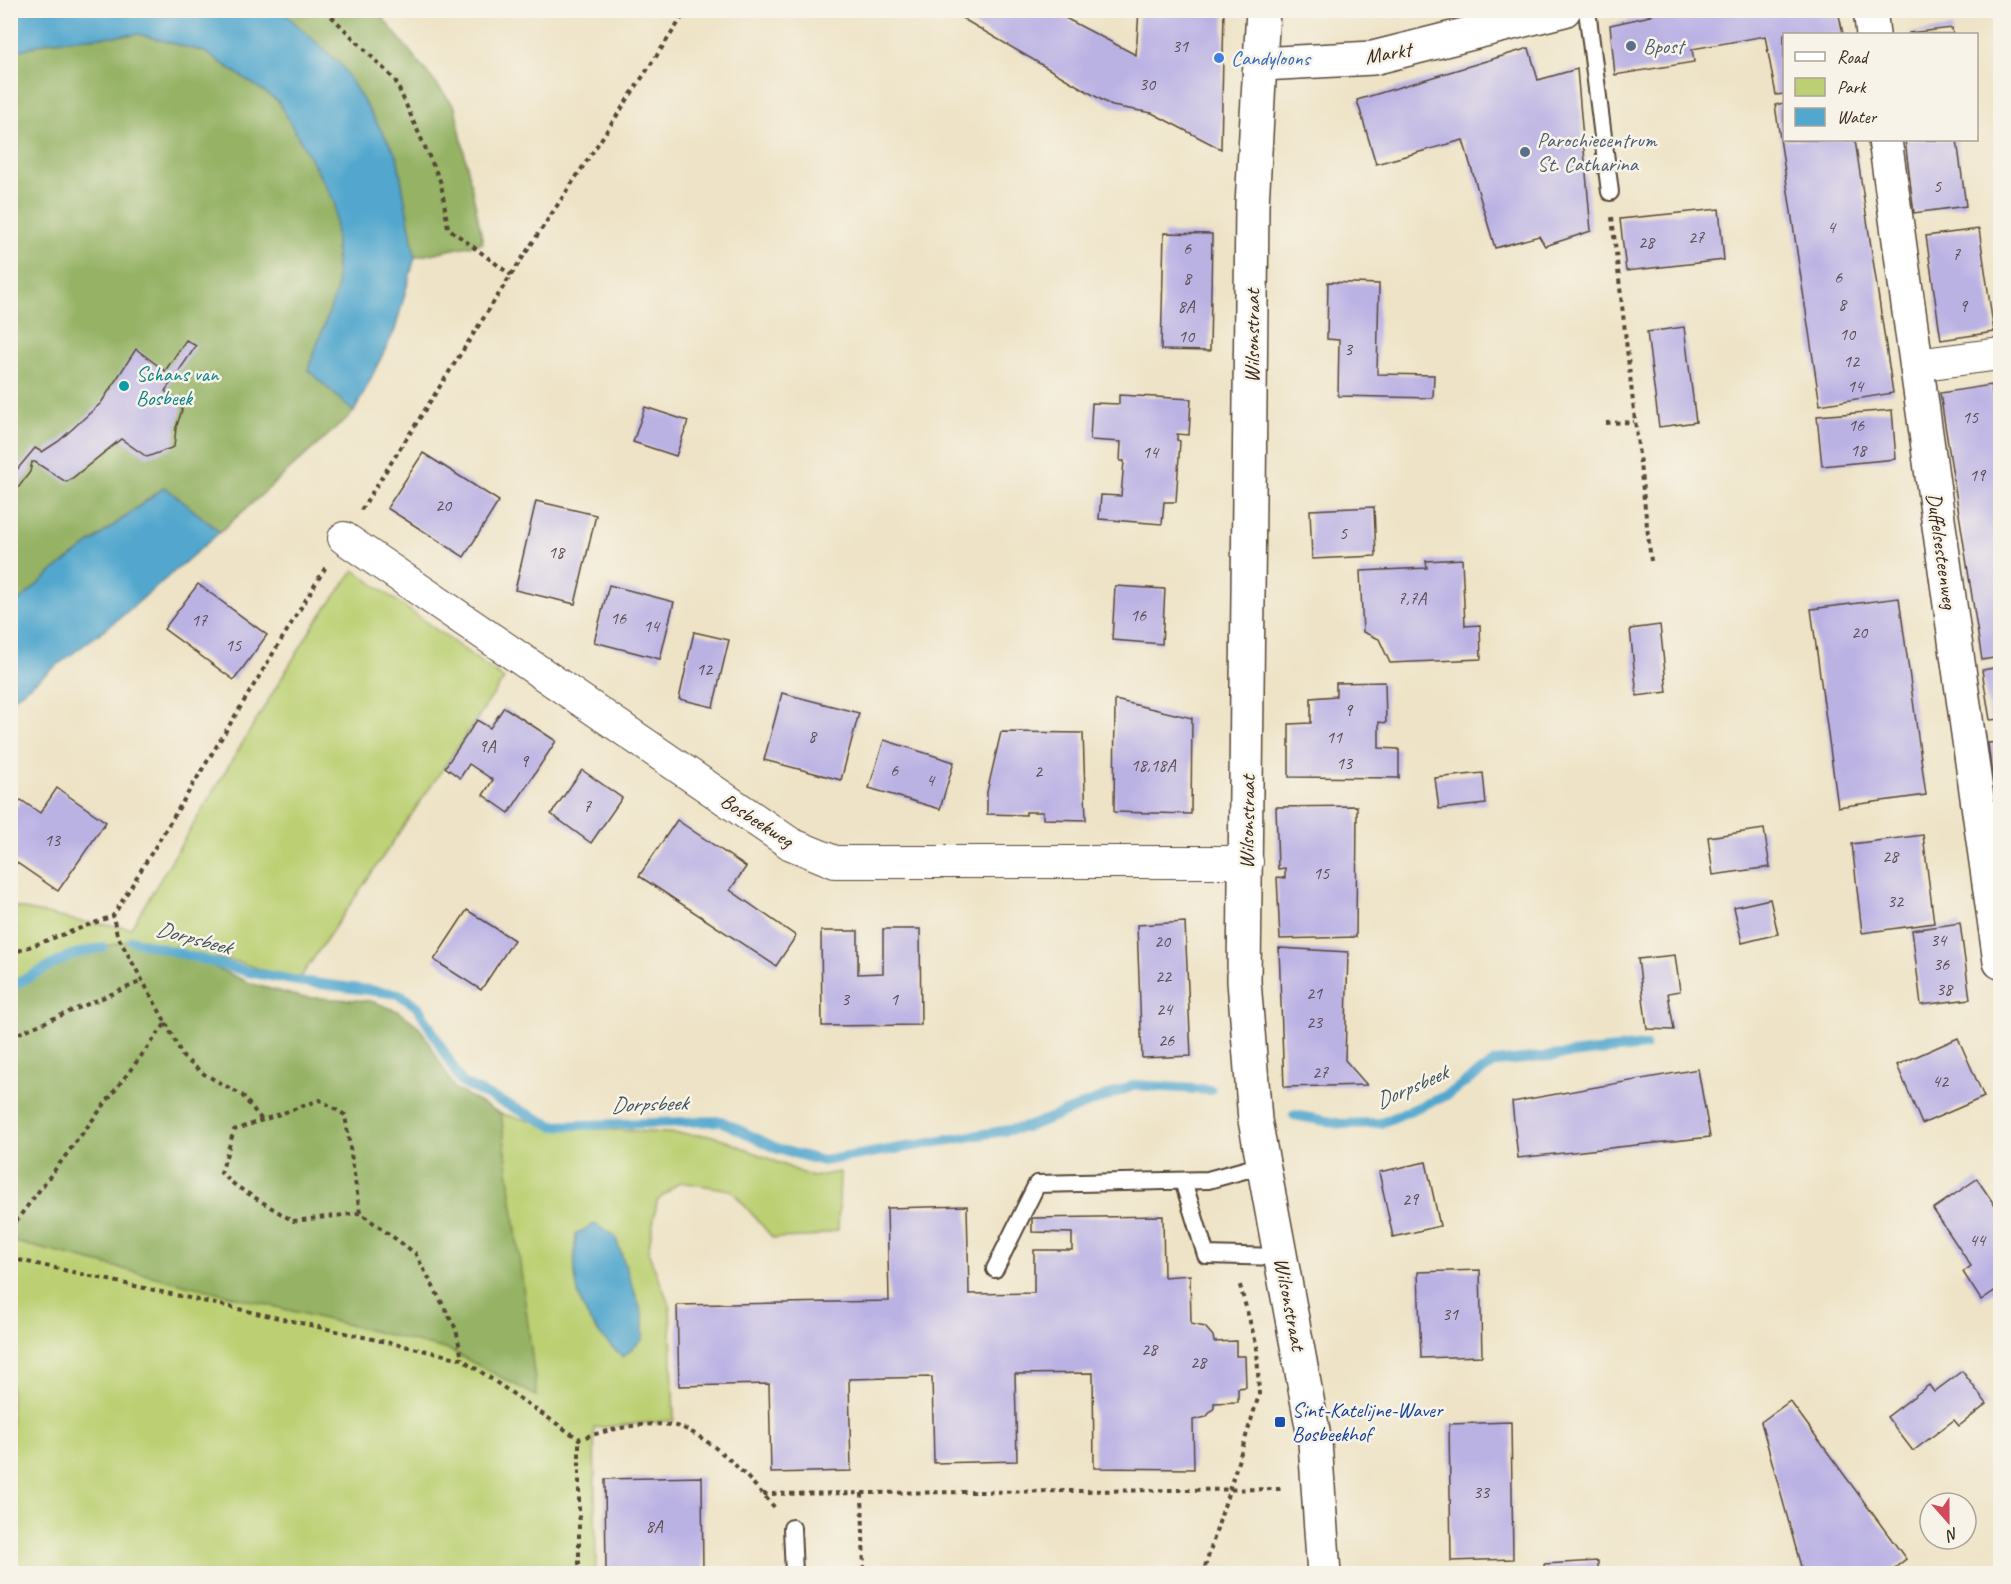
<svg xmlns="http://www.w3.org/2000/svg" width="2011" height="1584" font-family="Caveat,sans-serif">
	<rect width="100%" height="100%" fill="#f7f3e8"/>
	<filter id="ink" filterUnits="userSpaceOnUse"><feTurbulence type="fractalNoise" baseFrequency=".0167" numOctaves="2"/><feDisplacementMap in="SourceGraphic" scale="12" xChannelSelector="R" yChannelSelector="G"/><feConvolveMatrix kernelMatrix="1 2 1 2 8 2 1 2 1" color-interpolation-filters="sRGB"/></filter>
	<filter id="wash" filterUnits="userSpaceOnUse"><feTurbulence type="fractalNoise" baseFrequency=".008" numOctaves="4" result="noise"/><feDisplacementMap in="SourceGraphic" scale="24" xChannelSelector="R" yChannelSelector="G"/><feGaussianBlur stdDeviation="1.35" result="paint"/><feColorMatrix in="noise" values="0 0 0 0 0 0 0 0 0 0 0 0 0 0 0 0 0 1.4 0 .05"/><feComposite in="paint" operator="in"/></filter>
	<g filter="url(#wash)">
		<rect width="100%" height="100%" fill="#eee3c6"/>
		<g fill="#bcd073" stroke="#7c7d48" stroke-width="1.5">
			<path d="M354 570 504 679 298 981 235 961 185 954 132 940 71 955 11 987V906L77 921 131 928 313 626Z"/>
			<path d="M501 1114 553 1126 715 1136 812 1177 840 1172 838 1230 809 1237 773 1238 731 1190 680 1182 657 1201 648 1252 670 1306 674 1420 594 1428 596 1573 11 1574V1241L449 1350 536 1396Z"/>
		</g>
		<g fill="#95b265" stroke="#686e42" stroke-width="1.5">
			<path d="M281 11H373L382 17 455 107 483 243 415 257 397 156Z"/>
			<path d="M138 34 205 52 278 101 335 203 337 290 308 370 354 412 220 532 164 487 53 571 11 608V53L51 41Z"/>
			<path d="M132 940 185 954 252 984 300 997 371 1001 398 1011 416 1024 424 1034 455 1089 501 1114 537 1396 449 1350 11 1241V987L71 955Z"/>
		</g>
		<g fill="#52a7ce" stroke="#466876" stroke-width="1.5">
			<path d="M281 10 342 66 397 156 415 257 395 330 354 412 308 370 337 290 335 203 278 101 205 52 138 34 51 41 11 53V11Z"/>
			<path d="M165 487 220 532 121 617 11 700V608L53 571Z"/>
			<path d="M594 1224 615 1236 643 1316V1339L623 1357C580 1321 570 1290 576 1234Z"/>
		</g>
		<g fill="none" stroke-linecap="round" stroke-linejoin="round">
			<g stroke="#52a7ce" stroke-width="10">
				<path d="M132 940 249 972 298 981 399 994 418 1007 462 1083 553 1126 721 1121 778 1149 823 1161 1027 1127 1135 1085 1211 1090"/>
				<path d="M10 987 71 955 103 947"/>
				<path d="M1294 1115 1341 1124 1381 1123 1447 1095 1495 1062 1645 1046"/>
			</g>
		</g>
		<g id="blocks">
			<g fill="#bbb2e4">
				<path d="M948 10H1050L1136 55 1139 10H1224L1221 149 1152 113 1112 106Z"/>
				<path d="M1660 10H1838L1843 34H1784V94L1776 95 1765 36 1692 49 1694 62 1615 75 1610 25 1646 17Z"/>
				<path d="M1992 10H2000V37Z"/>
				<path d="M1952 28 1953 34H1909V33Z"/>
				<path d="M1529 48 1538 80 1577 69 1591 231 1545 246 1539 236 1495 248 1463 140 1376 164 1357 100Z"/>
				<path d="M1784 103V140H1855L1893 393 1820 405 1775 105Z"/>
				<path d="M1905 140H1957L1966 206 1914 213Z"/>
				<path d="M1719 209 1724 260 1626 271 1620 219Z"/>
				<path d="M1979 229 1994 332 1941 340 1926 236Z"/>
				<path d="M1164 233 1212 234 1210 351 1161 350Z"/>
				<path d="M1328 282 1379 284 1377 374 1434 375 1433 398 1338 396 1339 340 1327 339Z"/>
				<path d="M1684 327 1696 422 1659 427 1647 332Z"/>
				<path d="M186 340 196 346 165 391 180 402 182 410 176 428 174 447 147 457 121 439 70 480 66 482 35 462H32L30 472 18 488 10 482V478L35 448 42 452 59 441 101 403 136 349 165 371Z"/>
				<path d="M1991 385 2000 448V657L1982 660 1940 393Z"/>
				<path d="M1119 395 1191 399 1189 435 1177 434V440L1180 441 1176 502H1164L1162 524 1099 519 1101 495 1121 496 1124 461H1120L1121 442 1090 440 1092 403 1119 404Z"/>
				<path d="M645 407 688 421 676 456 633 442Z"/>
				<path d="M1892 410 1896 459 1822 466 1817 416Z"/>
				<path d="M423 453 499 501 464 557 387 508Z"/>
				<path d="M536 501 596 515 575 604 515 590Z"/>
				<path d="M1374 507 1376 556 1312 559 1310 510Z"/>
				<path d="M1462 559 1465 626 1480 625 1481 659 1390 663 1379 639 1363 632 1360 571 1427 568 1426 561Z"/>
				<path d="M198 584 267 635 234 680 164 629Z"/>
				<path d="M609 585 674 602 660 659 594 642Z"/>
				<path d="M1115 586 1165 589 1162 644 1112 640Z"/>
				<path d="M1899 598 1926 795 1838 807 1811 609Z"/>
				<path d="M1660 625 1667 692 1637 696 1630 629Z"/>
				<path d="M694 632 729 640 713 707 679 699Z"/>
				<path d="M2000 667V719L1990 720 1982 670Z"/>
				<path d="M1385 682 1386 723 1379 722V748L1399 749V778L1289 777V724L1311 723V698L1336 696V683Z"/>
				<path d="M782 693 859 713 841 780 764 760Z"/>
				<path d="M1115 700 1192 718 1191 814 1114 812Z"/>
				<path d="M504 707 556 741 509 813 483 795 493 780 469 764 460 778 445 767 477 720 490 728Z"/>
				<path d="M1001 732 1083 733 1086 820 1043 819V812H1026V815L987 814V792Z"/>
				<path d="M884 740 954 762 940 809 869 788Z"/>
				<path d="M2000 742V834H1999L1988 743Z"/>
				<path d="M582 770 622 798 591 843 551 814Z"/>
				<path d="M1483 773 1486 804 1439 809 1435 778Z"/>
				<path d="M57 788 106 822 58 891 10 858V815L21 800 40 813Z"/>
				<path d="M1357 806 1356 937 1280 939 1277 877 1285 878V868L1278 869 1276 807Z"/>
				<path d="M677 820 746 867 730 890 796 936 776 966 639 876Z"/>
				<path d="M1764 829 1770 867 1713 875 1708 837Z"/>
				<path d="M1923 835 1934 923 1862 933 1852 844Z"/>
				<path d="M1770 899 1778 934 1742 943 1734 907Z"/>
				<path d="M467 910 514 940 481 990 434 960Z"/>
				<path d="M1185 922 1191 1056 1142 1058 1137 925Z"/>
				<path d="M1960 923 1970 999 1921 1005 1912 930Z"/>
				<path d="M883 929H920L921 1025 822 1026 821 931H858V974L883 973Z"/>
				<path d="M1279 948 1348 952 1345 1060 1367 1085 1284 1087Z"/>
				<path d="M1675 955 1680 991 1668 993 1674 1030 1647 1029 1638 959Z"/>
				<path d="M1958 1038 1984 1097 1922 1124 1897 1065Z"/>
				<path d="M1698 1069 1710 1137 1518 1158 1512 1102Z"/>
				<path d="M1426 1162 1440 1226 1393 1237 1379 1172Z"/>
				<path d="M1977 1179 2000 1213V1287L1981 1300 1963 1272 1971 1266 1933 1209Z"/>
				<path d="M967 1206 969 1294 1034 1293V1250H1072V1233L1032 1232V1218L1163 1216 1164 1277 1190 1275 1191 1324 1205 1327 1213 1336 1214 1342 1236 1341V1356H1245L1246 1387 1238 1388V1402L1214 1403V1408L1206 1417 1193 1420 1194 1469 1094 1468 1093 1373 1015 1374 1017 1461 934 1463 932 1377 849 1379 851 1471 771 1473 769 1384 679 1386 677 1305 889 1301 887 1208Z"/>
				<path d="M1480 1270 1482 1356 1421 1358 1418 1272Z"/>
				<path d="M1962 1371 1987 1404 1959 1426 1954 1420 1913 1451 1887 1417 1929 1385 1934 1392Z"/>
				<path d="M1790 1401 1906 1559 1887 1574H1803L1761 1422Z"/>
				<path d="M1511 1422 1513 1559 1451 1561 1449 1424Z"/>
				<path d="M702 1477 703 1574H606L605 1479Z"/>
				<path d="M1598 1561V1574H1545L1544 1564Z"/>
			</g>
		</g>
	</g>
	<g filter="url(#ink)">
		<use href="#blocks" fill-opacity="0" stroke="#564637" stroke-width="1.5"/>
		<g fill="none" stroke-linecap="round" stroke-linejoin="round">
			<g stroke="#564637" stroke-width="20">
				<g id="service">
					<path d="M1587 10 1610 192"/>
					<path d="M1183 1181 1206 1255 1280 1257"/>
					<path d="M995 1269 1037 1184 1208 1180 1263 1165"/>
					<path d="M792 1528 794 1574"/>
				</g>
			</g>
			<g stroke="#564637" stroke-width="34">
				<g id="minor">
					<path d="M1916 365 2000 354"/>
					<path d="M344 538 791 844 835 862H1247"/>
				</g>
			</g>
			<g stroke="#564637" stroke-width="36">
				<g id="tertiary">
					<path d="M1263 10 1252 205 1244 981 1255 1120 1315 1442 1324 1574"/>
					<path d="M1870 10 1873 34"/>
					<path d="M1261 64 1373 58 1564 10"/>
					<path d="M1885 140 2000 962"/>
				</g>
			</g>
			<g stroke="#564637" stroke-width="4" stroke-dasharray="4.5 4.5" stroke-linecap="butt">
				<path d="M325 10 395 80 441 183 448 228 511 275"/>
				<path d="M1612 217 1651 561"/>
				<path d="M1606 423 1634 422"/>
				<path d="M361 510 511 275 687 10"/>
				<path d="M10 954 113 916 327 565"/>
				<path d="M166 1023 183 1057 204 1074 242 1095 262 1120"/>
				<path d="M10 1037 140 982"/>
				<path d="M360 1213 293 1221 236 1186 221 1173 234 1130 320 1100 345 1115 360 1213 415 1253 456 1329 462 1359"/>
				<path d="M10 1229 166 1023 117 935 113 916"/>
				<path d="M10 1258 462 1359 579 1439C606 1430 658 1417 685 1429 722 1446 750 1480 776 1509"/>
				<path d="M862 1493 864 1574"/>
				<path d="M763 1494 1284 1489"/>
				<path d="M1205 1567 1259 1395 1257 1347 1239 1282"/>
				<path d="M579 1574V1439"/>
			</g>
			<use href="#service" stroke="#fff" stroke-width="16"/>
			<use href="#minor" stroke="#fff" stroke-width="32"/>
			<use href="#tertiary" stroke="#fff" stroke-width="33"/>
		</g>
	</g>
	<g fill="#5c6f8a" stroke="#f7f3e8" stroke-width="2">
		<circle cx="1631" cy="46" r="6"/>
		<circle cx="1525" cy="152" r="6"/>
	</g>
	<circle fill="#3f7fe0" stroke="#f7f3e8" stroke-width="2" cx="1219" cy="58" r="6"/>
	<circle fill="#0f9aa8" stroke="#f7f3e8" stroke-width="2" cx="124" cy="386" r="6"/>
	<rect fill="#1a4fb4" stroke="#f7f3e8" stroke-width="2" x="1274" y="1416" width="12" height="12" rx="3"/>
	<g text-anchor="middle" stroke-width="5" stroke-linejoin="round" paint-order="stroke">
		<g font-size="18" fill="#5b4c50">
			<text x="1180" y="52">31</text>
			<text x="1147" y="90">30</text>
			<text x="1937" y="192">5</text>
			<text x="1831" y="233">4</text>
			<text x="1696" y="243">27</text>
			<text x="1646" y="248">28</text>
			<text x="1187" y="254">6</text>
			<text x="1956" y="260">7</text>
			<text x="1838" y="283">6</text>
			<text x="1187" y="284">8</text>
			<text x="1842" y="310">8</text>
			<text x="1186" y="312">8A</text>
			<text x="1963" y="312">9</text>
			<text x="1847" y="340">10</text>
			<text x="1186" y="342">10</text>
			<text x="1348" y="355">3</text>
			<text x="1851" y="367">12</text>
			<text x="1855" y="392">14</text>
			<text x="1970" y="423">15</text>
			<text x="1856" y="431">16</text>
			<text x="1858" y="456">18</text>
			<text x="1150" y="458">14</text>
			<text x="1977" y="481">19</text>
			<text x="443" y="511">20</text>
			<text x="1343" y="539">5</text>
			<text x="556" y="558">18</text>
			<text x="1412" y="604">7,7A</text>
			<text x="1138" y="621">16</text>
			<text x="618" y="624">16</text>
			<text x="199" y="626">17</text>
			<text x="651" y="632">14</text>
			<text x="1859" y="638">20</text>
			<text x="233" y="651">15</text>
			<text x="704" y="675">12</text>
			<text x="1348" y="716">9</text>
			<text x="812" y="742">8</text>
			<text x="1334" y="743">11</text>
			<text x="487" y="752">9A</text>
			<text x="524" y="767">9</text>
			<text x="1344" y="769">13</text>
			<text x="1153" y="771">18,18A</text>
			<text x="894" y="776">6</text>
			<text x="1038" y="777">2</text>
			<text x="930" y="786">4</text>
			<text x="587" y="812">7</text>
			<text x="52" y="846">13</text>
			<text x="1890" y="862">28</text>
			<text x="1321" y="879">15</text>
			<text x="1895" y="907">32</text>
			<text x="1938" y="946">34</text>
			<text x="1162" y="947">20</text>
			<text x="1941" y="970">36</text>
			<text x="1163" y="982">22</text>
			<text x="1944" y="995">38</text>
			<text x="1314" y="999">21</text>
			<text x="845" y="1005">3</text>
			<text x="894" y="1005">1</text>
			<text x="1164" y="1015">24</text>
			<text x="1314" y="1028">23</text>
			<text x="1166" y="1046">26</text>
			<text x="1320" y="1078">27</text>
			<text x="1940" y="1087">42</text>
			<text x="1410" y="1205">29</text>
			<text x="1977" y="1246">44</text>
			<text x="1450" y="1320">31</text>
			<text x="1149" y="1355">28</text>
			<text x="1198" y="1368">28</text>
			<text x="1481" y="1498">33</text>
			<text x="654" y="1532">8A</text>
		</g>
		<g font-size="21" fill="#4e5e75" stroke="#f7f3e8" text-anchor="start">
			<text x="1643" y="53">Bpost</text>
			<text x="1537" y="147">Parochiecentrum<tspan x="1537" dy="24">St. Catharina</tspan></text>
		</g>
		<g font-size="21" fill="#3b2a1e" stroke="#f7f3e8">
			<text transform="translate(1388 53) rotate(-10)" y="7">Markt</text>
			<text transform="translate(1252 336) rotate(-90)" y="7">Wilsonstraat</text>
			<text transform="translate(1942 551) rotate(82)" y="7">Duffelsesteenweg</text>
			<text transform="translate(757 820) rotate(33)" y="7">Bosbeekweg</text>
			<text transform="translate(1247 822) rotate(-89)" y="7">Wilsonstraat</text>
			<text transform="translate(1290 1304) rotate(79)" y="7">Wilsonstraat</text>
		</g>
		<g font-size="21" fill="#366cbe" stroke="#f7f3e8" text-anchor="start">
			<text x="1231" y="65">Candyloons</text>
		</g>
		<g font-size="21" fill="#0d838f" stroke="#f7f3e8" text-anchor="start">
			<text x="136" y="381">Schans van<tspan x="136" dy="24">Bosbeek</tspan></text>
		</g>
		<g font-size="21" fill="#164399" stroke="#f7f3e8" text-anchor="start">
			<text x="1292" y="1417">Sint-Katelijne-Waver<tspan x="1292" dy="24">Bosbeekhof</tspan></text>
		</g>
		<g font-size="22" font-style="italic" fill="#43565c" stroke="#f7f3e8">
			<text transform="translate(194 937) rotate(15)" y="8">Dorpsbeek</text>
			<text transform="translate(1411 1086) rotate(-24)" y="8">Dorpsbeek</text>
			<text transform="translate(649 1103) rotate(-2)" y="8">Dorpsbeek</text>
		</g>
	</g>
	<rect width="2011" height="1584" fill="none" stroke="#f7f3e8" stroke-width="36"/>
	<rect x="1783" y="33" width="195" height="108" fill="#f7f3e8" stroke="#aca397" stroke-width="1.5"/>
	<rect x="1795" y="52" width="30" height="9" fill="#ffffff" stroke="#aca397" stroke-width="1.5"/>
	<text x="1837" y="63" font-size="18" fill="#3b2a1e">Road</text>
	<rect x="1795" y="78" width="30" height="18" fill="#bcd073" stroke="#aca397" stroke-width="1.5"/>
	<text x="1837" y="93" font-size="18" fill="#3b2a1e">Park</text>
	<rect x="1795" y="108" width="30" height="18" fill="#52a7ce" stroke="#aca397" stroke-width="1.5"/>
	<text x="1837" y="123" font-size="18" fill="#3b2a1e">Water</text>
	<g transform="translate(1948 1521) rotate(159)"><circle r="28" fill="#f7f3e8" stroke="#aca397" stroke-width="1.5"/>
	<path d="M0-4.5L10 22L0 15L-10 22Z" fill="#d1495b"/>
	<text y="-9" font-size="16" font-weight="bold" text-anchor="middle" fill="#3b2a1e">N</text>
	</g>
</svg>
